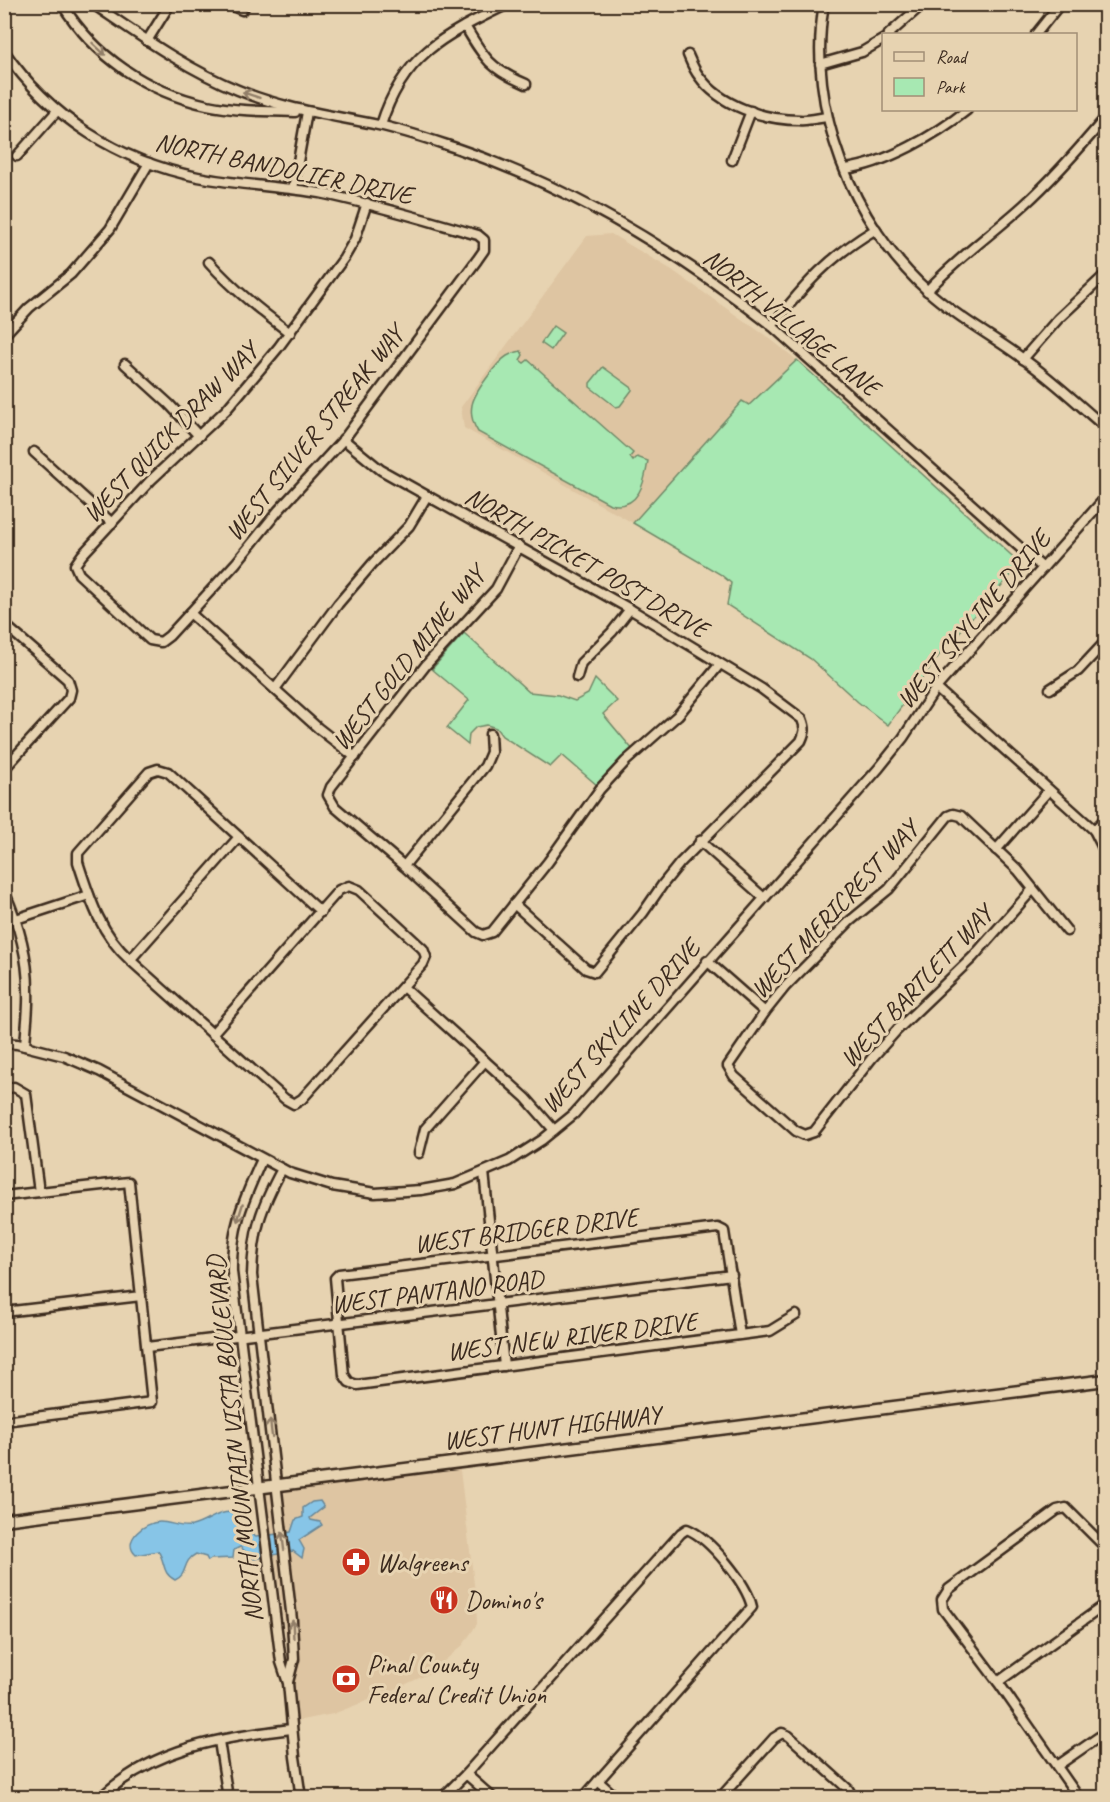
<svg xmlns="http://www.w3.org/2000/svg" width="1110" height="1802" font-family="Caveat,sans-serif">
	<rect width="100%" height="100%" fill="#e7d3b1"/>
	<filter id="ink" filterUnits="userSpaceOnUse"><feTurbulence type="fractalNoise" baseFrequency=".0167" numOctaves="2"/><feDisplacementMap in="SourceGraphic" scale="12" xChannelSelector="R" yChannelSelector="G"/><feConvolveMatrix kernelMatrix="1 2 1 2 8 2 1 2 1" color-interpolation-filters="sRGB"/></filter>
	<g filter="url(#ink)">
		<g fill="#dec5a2">
			<path d="M611 234 672 270 720 304 769 338 797 360 748 405 742 401 633 523 464 428 461 407 587 236Z"/>
			<path d="M459 1462 476 1600 477 1624 463 1645 430 1673 387 1693 333 1714 291 1722 287 1645 265 1488Z"/>
		</g>
		<g fill="#a7e8b2" stroke="#718968" stroke-width="1.5">
			<path d="M553 326 563 333 551 350 541 343Z"/>
			<path d="M521 351 523 355 520 360 524 363 528 360 633 453 630 457 633 461 637 457 648 461C645 481 639 511 610 504L478 432C473 424 470 415 472 405 474 393 497 362 507 356 512 353 516 352 521 351Z"/>
			<path d="M797 360 1021 564 943 650 888 725 858 702 811 659 727 605 731 583 720 574 633 523 742 401 749 405Z"/>
			<path d="M603 367 632 388V390L620 406 616 407 590 387V383Z"/>
			<path d="M464 633 529 692 558 695 575 701 588 694 595 679 617 701 603 714 633 750 598 786 562 755 550 767 502 736 496 728 487 725 476 727 469 734 468 745 447 728 469 700 432 669Z"/>
		</g>
		<path fill="#87c5e7" stroke="#698797" stroke-width="1.5" d="M320 1501 324 1507 310 1518 311 1520 320 1522 322 1525 299 1540 304 1549 302 1558 293 1551 254 1559 240 1547 234 1550 233 1558 211 1559 208 1561 206 1557 196 1554C181 1562 189 1574 175 1580 161 1573 166 1562 158 1551L136 1555C121 1541 144 1522 160 1522 170 1522 181 1528 192 1526 209 1522 218 1509 236 1513L242 1529 256 1537 291 1532 295 1520 303 1517V1508L312 1502Z"/>
		<g fill="none" stroke-linecap="round" stroke-linejoin="round">
			<g stroke="#3b2a1e" stroke-width="13">
				<g id="minor">
					<path d="M62 4C94 56 147 92 207 105 235 111 266 111 295 112"/>
					<path d="M93 4C139 35 186 69 238 90 283 109 331 115 378 125 403 130 429 139 453 147 570 186 675 250 772 326L1043 568"/>
					<path d="M227 4 242 10 246 4"/>
					<path d="M824 4C806 107 852 224 929 292 958 318 991 335 1022 358 1052 379 1078 404 1106 428"/>
					<path d="M465 26C484 58 490 69 526 84"/>
					<path d="M889 34 923 4"/>
					<path d="M1036 34 1060 4"/>
					<path d="M147 41 170 4"/>
					<path d="M4 51C50 118 119 161 198 177 238 185 279 186 320 193 374 204 425 220 478 235L484 240V250L477 260 344 439 278 511 236 563 169 636 161 642 150 640 79 574 75 565 82 555 151 480 226 410 278 348 344 258 355 239 367 203"/>
					<path d="M688 55C691 62 694 70 699 76 720 106 765 120 799 120 808 121 818 118 827 117"/>
					<path d="M820 64 862 52 884 39"/>
					<path d="M381 125C403 54 445 35 508 4"/>
					<path d="M17 156 57 111"/>
					<path d="M732 160 751 111"/>
					<path d="M845 169C885 164 936 135 967 110"/>
					<path d="M293 189 307 112"/>
					<path d="M209 262C233 289 261 311 290 333"/>
					<path d="M927 291C956 259 992 234 1024 205 1054 178 1080 148 1106 117"/>
					<path d="M772 326C806 283 829 257 876 229"/>
					<path d="M4 335 29 308 71 274 110 229 149 163"/>
					<path d="M1023 359 1058 319 1106 274"/>
					<path d="M125 364 169 404 199 436"/>
					<path d="M343 439 381 470 630 609 762 689 802 719C806 729 805 732 801 741L680 863 663 884 643 913 595 972 586 969 514 904"/>
					<path d="M34 452 112 523"/>
					<path d="M519 546 496 589 426 665 331 787 328 795 335 807 404 866 476 932 483 935 492 932 548 862 600 789 626 761 678 715 720 664"/>
					<path d="M190 613 318 728 355 757"/>
					<path d="M4 624 68 680 71 690 69 698 4 769"/>
					<path d="M577 677 581 663 612 632 630 609"/>
					<path d="M936 688 1094 830 1106 854"/>
					<path d="M275 689 338 604 373 563 409 526 427 496"/>
					<path d="M1050 689 1078 671 1106 641"/>
					<path d="M1094 830 1106 818"/>
					<path d="M1094 830 1106 834"/>
					<path d="M700 841 763 897"/>
					<path d="M996 850 1049 790"/>
					<path d="M404 866 485 766 491 752 490 734"/>
					<path d="M1033 889 973 957 897 1030 872 1058 814 1132 805 1135 796 1131 734 1076 728 1066 765 1012 785 987 850 921 889 889 948 816 953 814 961 816 1018 870 1067 931"/>
					<path d="M4 891C18 922 28 956 28 990 29 1008 26 1027 25 1046"/>
					<path d="M16 919 89 895"/>
					<path d="M130 960 239 837"/>
					<path d="M707 961 765 1012"/>
					<path d="M403 987 526 1098 554 1130"/>
					<path d="M212 1034 339 890 349 886 359 890 423 949 426 957 423 964 302 1099 294 1104 285 1099 130 960C100 933 90 899 78 862V853L149 772 158 769 168 772 321 912"/>
					<path d="M4 1043 17 1044 64 1056 99 1071 290 1173 332 1186 375 1193 421 1190 455 1184 509 1161 542 1140 574 1114 879 768 903 738 936 688 1106 497"/>
					<path d="M4 1089 14 1087 26 1094 39 1192"/>
					<path d="M419 1153 425 1129 485 1061"/>
					<path d="M262 1159C244 1200 231 1226 232 1272L281 1662 288 1683 295 1757 301 1798"/>
					<path d="M282 1169C261 1208 253 1230 252 1275L292 1620 294 1659 288 1682"/>
					<path d="M484 1172 504 1366"/>
					<path d="M4 1196 129 1182 152 1402 4 1421"/>
					<path d="M4 1312 141 1296"/>
					<path d="M740 1335 724 1231 718 1228 339 1274 335 1278 344 1375 349 1382 357 1385 770 1331 796 1315"/>
					<path d="M147 1347 732 1275"/>
					<path d="M998 1682 1106 1604"/>
					<path d="M219 1741 228 1798"/>
					<path d="M1057 1766 1106 1732"/>
					<path d="M466 1774 493 1798"/>
					<path d="M598 1781 617 1798"/>
					<path d="M100 1798C155 1747 220 1738 291 1729"/>
					<path d="M442 1798 466 1774 681 1533 687 1529C710 1538 747 1584 752 1607L583 1798"/>
					<path d="M720 1798 774 1738 782 1733 789 1736 848 1789 853 1798"/>
					<path d="M1079 1798 998 1682 943 1609 942 1600 949 1589 1057 1510 1066 1508 1106 1548"/>
				</g>
			</g>
			<g stroke="#3b2a1e" stroke-width="15">
				<path id="major" d="M4 1520 1106 1380"/>
			</g>
			<use href="#minor" stroke="#e7d3b1" stroke-width="8"/>
			<use href="#major" stroke="#e7d3b1" stroke-width="10"/>
		</g>
		<defs><path id="oneway-shaft" d="M-6 0H5M1.5-3L5.5 0L1.5 3" fill="none" stroke-width="1.6" stroke-linecap="round" stroke-linejoin="round" transform="scale(1.5)"/></defs>
		<g stroke="#917e68">
			<use href="#oneway-shaft" transform="translate(99 49) rotate(43)"/>
			<use href="#oneway-shaft" transform="translate(251 95) rotate(-161)"/>
			<use href="#oneway-shaft" transform="translate(240 1213) rotate(107)"/>
			<use href="#oneway-shaft" transform="translate(271 1428) rotate(-97)"/>
			<use href="#oneway-shaft" transform="translate(283 1541) rotate(-97)"/>
			<use href="#oneway-shaft" transform="translate(293 1629) rotate(-93)"/>
		</g>
	</g>
	<defs>
		<g id="pharmacy-disc" transform="scale(1.5)"><circle r="9.5" fill="#c8321e" stroke="#e7d3b1"/><path d="M-2-6h4v4h4v4h-4v4h-4v-4h-4v-4h4Z" fill="#fff"/></g>
		<g id="restaurant-disc" transform="scale(1.5)"><circle r="9.5" fill="#c8321e" stroke="#e7d3b1"/><path d="M-5-6h1v4h1v-4h1v4h1v-4h1v5L-1.5 .5V6h-2V.5L-5-1ZM5-6V6H3V1.5H1.5Q1.5-4 5-6Z" fill="#fff"/></g>
		<g id="bank-disc" transform="scale(1.5)"><circle r="9.5" fill="#c8321e" stroke="#e7d3b1"/><path d="M-6-4H6V4H-6ZM0-2.3a2.3 2.3 0 1 0 0 4.6a2.3 2.3 0 1 0 0-4.6Z" fill="#fff"/></g>
	</defs>
	<g fill-rule="evenodd">
		<use href="#pharmacy-disc" x="356" y="1562"/>
		<use href="#restaurant-disc" x="444" y="1600"/>
		<use href="#bank-disc" x="346" y="1679"/>
	</g>
	<g text-anchor="middle" stroke-width="6" stroke-linejoin="round" paint-order="stroke">
		<g font-size="26" fill="#3b2a1e" stroke="#e7d3b1">
			<text transform="translate(284 168) rotate(12)" y="9">NORTH BANDOLIER DRIVE</text>
			<text transform="translate(792 322) rotate(39)" y="9">NORTH VILLAGE LANE</text>
			<text transform="translate(170 432) rotate(-46)" y="9">WEST QUICK DRAW WAY</text>
			<text transform="translate(314 433) rotate(-51)" y="9">WEST SILVER STREAK WAY</text>
			<text transform="translate(587 562) rotate(30)" y="9">NORTH PICKET POST DRIVE</text>
			<text transform="translate(973 619) rotate(-50)" y="9">WEST SKYLINE DRIVE</text>
			<text transform="translate(408 658) rotate(-51)" y="9">WEST GOLD MINE WAY</text>
			<text transform="translate(834 909) rotate(-47)" y="9">WEST MERICREST WAY</text>
			<text transform="translate(916 986) rotate(-47)" y="9">WEST BARTLETT WAY</text>
			<text transform="translate(620 1026) rotate(-48)" y="9">WEST SKYLINE DRIVE</text>
			<text transform="translate(526 1230) rotate(-7)" y="9">WEST BRIDGER DRIVE</text>
			<text transform="translate(437 1291) rotate(-7)" y="9">WEST PANTANO ROAD</text>
			<text transform="translate(572 1336) rotate(-7)" y="9">WEST NEW RIVER DRIVE</text>
			<text transform="translate(552 1427) rotate(-7)" y="9">WEST HUNT HIGHWAY</text>
			<text transform="translate(234 1439) rotate(-96)" y="9">NORTH MOUNTAIN VISTA BOULEVARD</text>
		</g>
		<g font-size="26" fill="#3b2a1e" stroke="#e7d3b1" text-anchor="start">
			<text x="377" y="1571">Walgreens</text>
			<text x="465" y="1609">Domino's</text>
			<text x="367" y="1673">Pinal County<tspan x="367" dy="30">Federal Credit Union</tspan></text>
		</g>
	</g>
	<rect width="1110" height="1802" fill="none" stroke="#e7d3b1" stroke-width="24"/>
	<rect x="12" y="12" width="1086" height="1778" fill="none" stroke="#3b2a1e" stroke-width="2" filter="url(#ink)"/>
	<rect x="882" y="33" width="195" height="78" fill="#e7d3b1" stroke="#a28f76" stroke-width="1.5"/>
	<rect x="894" y="52" width="30" height="9" fill="#e7d3b1" stroke="#a28f76" stroke-width="1.5"/>
	<text x="936" y="63" font-size="18" fill="#3b2a1e">Road</text>
	<rect x="894" y="78" width="30" height="18" fill="#a7e8b2" stroke="#a28f76" stroke-width="1.5"/>
	<text x="936" y="93" font-size="18" fill="#3b2a1e">Park</text>
</svg>
